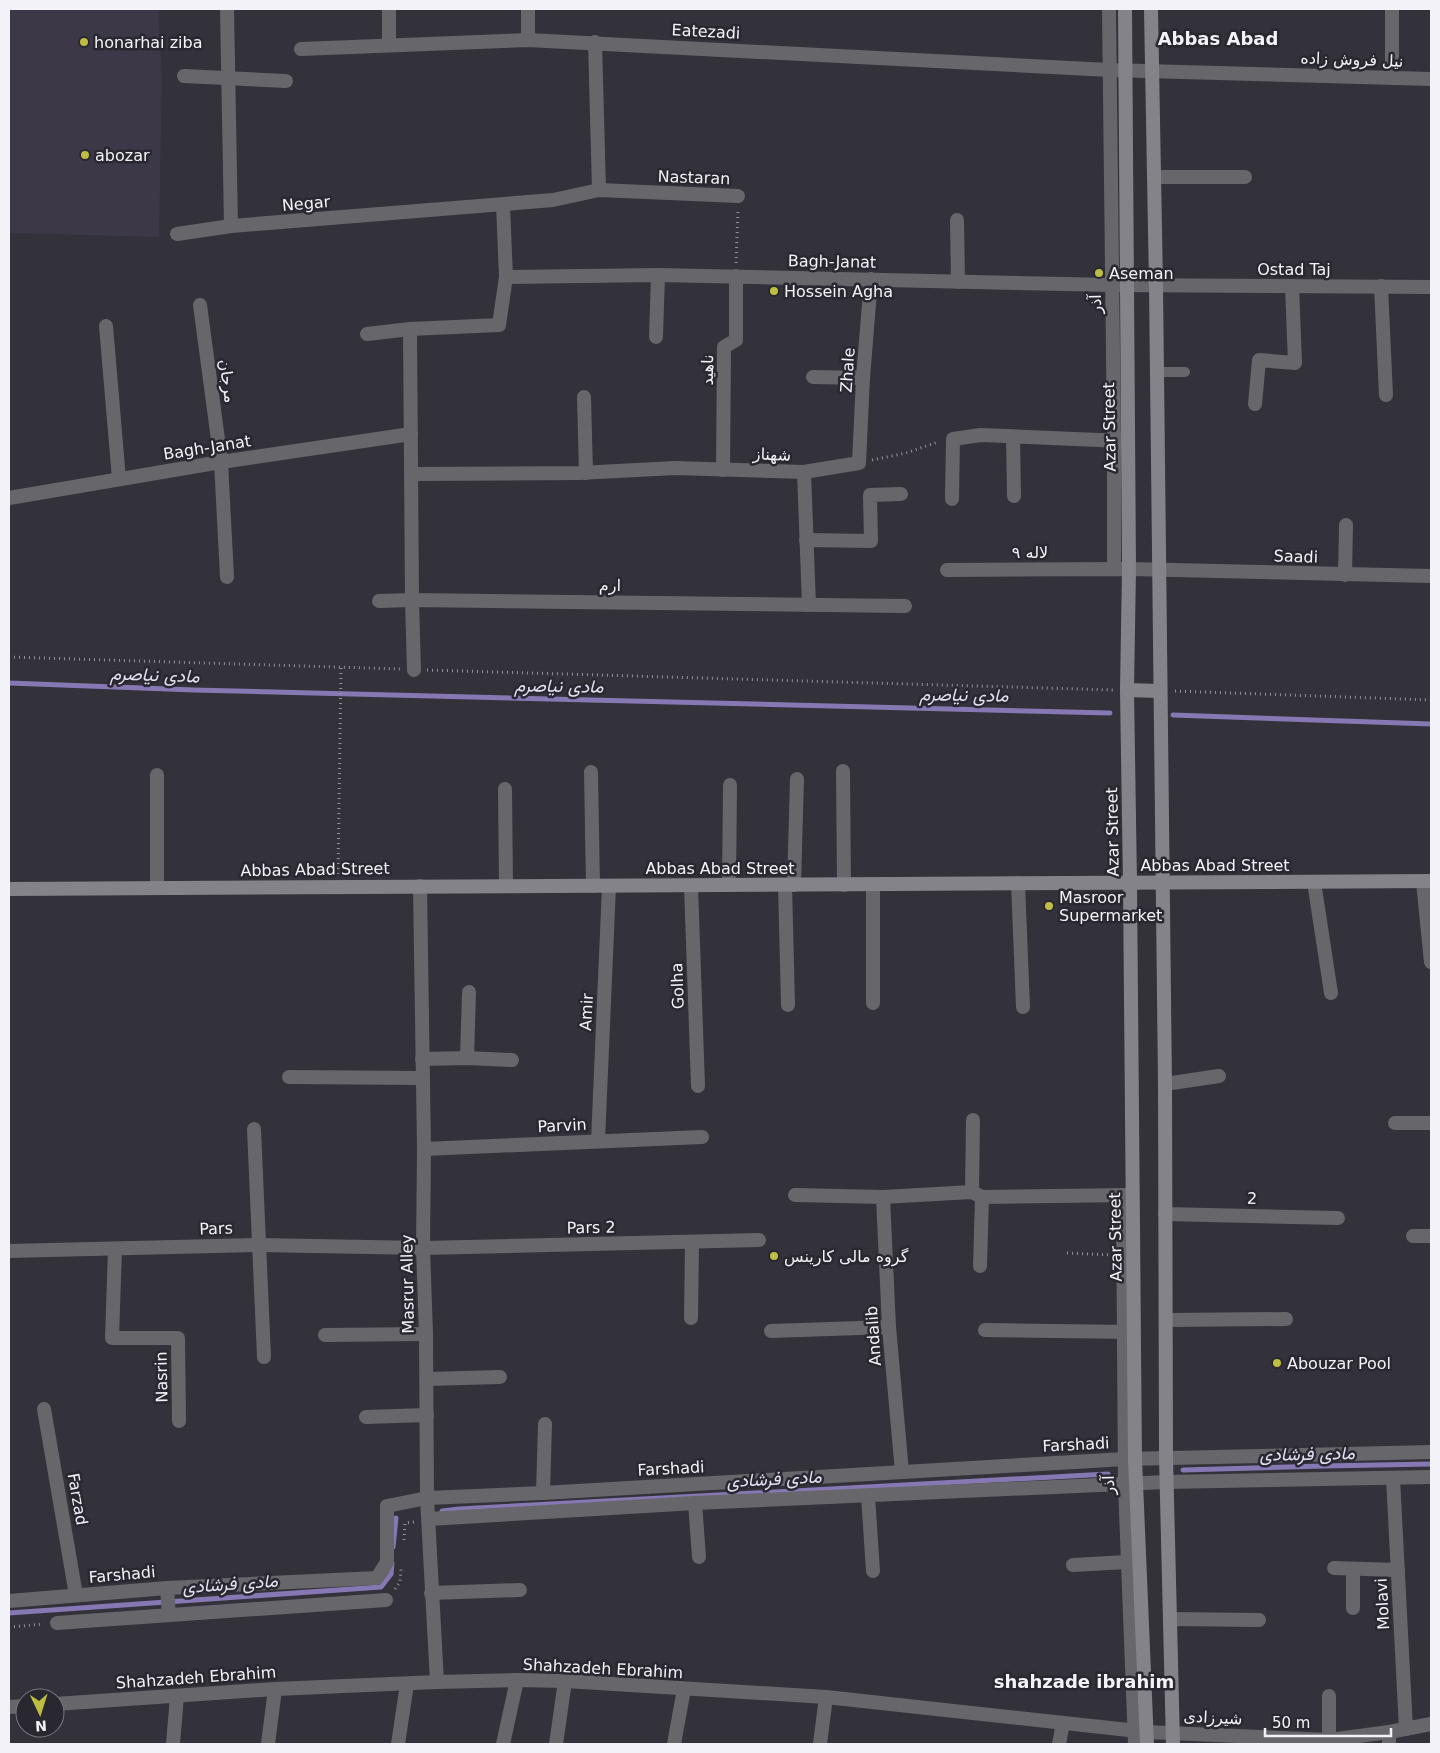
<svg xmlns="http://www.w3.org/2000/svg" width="1440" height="1753" font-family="'DejaVu Sans',Vazirmatn,sans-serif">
	<rect width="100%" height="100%" fill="#33313a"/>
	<path fill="#3c3848" d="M9 9H158L162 76 159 237 9 233Z"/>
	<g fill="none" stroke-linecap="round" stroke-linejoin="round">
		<g stroke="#8678b2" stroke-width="5">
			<path d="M9 683 194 690 1110 713"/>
			<path d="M1173 715 1431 724"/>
			<path d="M1183 1470 1324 1466 1431 1464"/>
			<path d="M442 1511 459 1509 1108 1474"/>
			<path d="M393 1547 396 1518"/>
			<path d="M9 1613 381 1587 391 1574 392 1563"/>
		</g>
		<g stroke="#939199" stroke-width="3" stroke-dasharray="1 4" stroke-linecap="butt">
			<path d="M736 263 738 210"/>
			<path d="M872 460 906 453 938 442"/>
			<path d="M9 657 400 669"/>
			<path d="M427 670 1113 690"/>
			<path d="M1175 691 1431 700"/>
			<path d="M338 874 341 668"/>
			<path d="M1067 1253 1111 1255"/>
			<path d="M404 1540 405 1523 414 1522"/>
			<path d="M395 1589 400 1582 401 1569"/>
			<path d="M9 1627 44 1624"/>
		</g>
		<path stroke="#67666b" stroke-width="10" d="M1157 372H1185"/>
		<g stroke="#67666b" stroke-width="14">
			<path d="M227 9 231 226"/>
			<path d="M528 9V40"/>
			<path d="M1109 9 1114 440V569"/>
			<path d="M1392 9V78"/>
			<path d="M595 42 599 190"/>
			<path d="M389 45V9"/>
			<path d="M301 49 528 40 1110 70 1431 79"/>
			<path d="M184 76 286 81"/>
			<path d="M1154 177H1245"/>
			<path d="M957 220 958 282"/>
			<path d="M177 234 231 226 553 200 599 190 738 196"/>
			<path d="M506 277 658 275 1112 285 1431 287"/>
			<path d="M1381 286 1386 395"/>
			<path d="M200 305 221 462 227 577"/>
			<path d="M106 326 119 479"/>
			<path d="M410 329 412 600 414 670"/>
			<path d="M367 334 410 329 499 325 506 277 503 205"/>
			<path d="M656 337 658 275"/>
			<path d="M813 377 863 378"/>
			<path d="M584 397 586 473"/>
			<path d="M1255 404 1259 360 1295 363 1292 286"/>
			<path d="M1013 437 1014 496"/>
			<path d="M723 470 724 347 736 340V276"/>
			<path d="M804 472 809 605"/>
			<path d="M411 474 579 473 675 468 804 472 859 463 863 378 871 279"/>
			<path d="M9 498 221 462 411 434"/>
			<path d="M952 499 953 439 981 435 1122 441"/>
			<path d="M806 540 871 541 870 495 901 494"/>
			<path d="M947 570 1129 569 1431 576"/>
			<path d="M1345 575 1346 525"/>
			<path d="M379 601 412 600 905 606"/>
			<path d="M843 771 844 885"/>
			<path d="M591 772 593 886"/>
			<path d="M505 789 506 886"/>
			<path d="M1314 882 1331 993"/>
			<path d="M1423 882 1431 962"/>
			<path d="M1018 883 1023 1007"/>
			<path d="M729 885 730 785"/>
			<path d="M785 885 788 1005"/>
			<path d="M794 885 797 779"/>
			<path d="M873 885V1003"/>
			<path d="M691 886 698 1086"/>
			<path d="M157 888V775"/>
			<path d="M467 1058 469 992"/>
			<path d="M422 1059 467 1058 512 1060"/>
			<path d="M289 1077 423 1078"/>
			<path d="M1165 1084 1219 1076"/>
			<path d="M1395 1123H1431"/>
			<path d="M254 1129 264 1357"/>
			<path d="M598 1141 609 886"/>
			<path d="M424 1149 702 1137"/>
			<path d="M972 1192 973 1120"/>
			<path d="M795 1195 883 1197 972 1192 982 1197 1131 1195"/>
			<path d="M1123 1195 1125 1485 1135 1744"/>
			<path d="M883 1197 889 1327 902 1472"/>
			<path d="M1165 1214 1338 1218"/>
			<path d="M1413 1236H1431"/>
			<path d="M423 1248 759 1240"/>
			<path d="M115 1249 112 1338H178L179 1421"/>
			<path d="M980 1266 982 1197"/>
			<path d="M691 1318 692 1243"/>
			<path d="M1167 1320 1286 1319"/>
			<path d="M985 1330 1133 1332"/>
			<path d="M771 1331 889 1327"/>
			<path d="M325 1335 426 1334"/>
			<path d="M427 1379 500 1377"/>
			<path d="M44 1409 76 1595"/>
			<path d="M366 1417 427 1415"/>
			<path d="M1393 1478 1406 1729"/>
			<path d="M543 1493 545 1424"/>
			<path d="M868 1496 873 1571"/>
			<path d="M695 1503 699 1557"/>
			<path d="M1073 1565 1127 1562"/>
			<path d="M1334 1568 1398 1570"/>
			<path d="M1353 1569V1608"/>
			<path d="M167 1588 169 1615"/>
			<path d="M431 1593 520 1590"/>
			<path d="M1170 1619 1259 1620"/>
			<path d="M57 1623 386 1600"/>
			<path d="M1389 1732V1744"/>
			<path d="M1329 1740V1696"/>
			<path d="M173 1744 177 1696"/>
			<path d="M268 1744 275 1689"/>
			<path d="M398 1744 407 1684"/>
			<path d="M503 1744 517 1680"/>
			<path d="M556 1744 565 1681"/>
			<path d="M674 1744 684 1689"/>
			<path d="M820 1744 826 1697"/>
			<path d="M1059 1744 1063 1723"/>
		</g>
		<g stroke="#67666b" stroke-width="14">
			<path d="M420 886 424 1149 423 1248 426 1334 427 1498 437 1682"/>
			<path d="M9 1251 259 1245 423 1248"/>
			<path d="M429 1519 695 1503 1166 1482 1431 1477"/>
			<path d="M9 1601 167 1588 377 1578 387 1562V1506L427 1498 543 1493 1125 1459 1431 1452"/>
			<path d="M55 1704 275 1689 437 1682 517 1680 565 1681 826 1697 1147 1732 1329 1740 1389 1732 1431 1724"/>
			<path d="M9 1707 25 1706"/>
		</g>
		<g stroke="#84838a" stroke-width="14">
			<path d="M1125 9 1129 569 1127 690 1130 883 1135 1459 1147 1744"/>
			<path d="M1151 9 1156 285 1165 1084 1166 1457 1173 1744"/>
			<path d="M1127 690 1160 691"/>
			<path d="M9 889 1431 881"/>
		</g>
	</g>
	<g fill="#bebf42" stroke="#292730" stroke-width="2">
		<circle cx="84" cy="42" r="5"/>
		<circle cx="85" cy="155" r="5"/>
		<circle cx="1099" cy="273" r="5"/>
		<circle cx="774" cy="291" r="5"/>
		<circle cx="1049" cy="906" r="5"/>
		<circle cx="774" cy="1256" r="5"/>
		<circle cx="1277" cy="1363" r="5"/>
	</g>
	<g text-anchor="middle" stroke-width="5" stroke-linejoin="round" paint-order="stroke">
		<g font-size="16" fill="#f4f2f9" stroke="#292730">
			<text transform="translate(706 31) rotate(3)" y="6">Eatezadi</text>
			<text transform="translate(1352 59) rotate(2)" y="6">نیل فروش زاده</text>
			<text transform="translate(694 177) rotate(2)" y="6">Nastaran</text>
			<text transform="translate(306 203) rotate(-5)" y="6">Negar</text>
			<text transform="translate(832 261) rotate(1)" y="6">Bagh-Janat</text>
			<text x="1294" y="275">Ostad Taj</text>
			<text transform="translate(1095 304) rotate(-91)" y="6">آذر</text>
			<text transform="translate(707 370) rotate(-89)" y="6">ناهید</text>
			<text transform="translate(847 370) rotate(-86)" y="6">Zhale</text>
			<text transform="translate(228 381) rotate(82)" y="6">مرجان</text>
			<text transform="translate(1109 427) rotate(-91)" y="6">Azar Street</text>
			<text transform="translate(207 447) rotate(-9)" y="6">Bagh-Janat</text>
			<text transform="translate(772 454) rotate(2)" y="6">شهناز</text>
			<text x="1030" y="558">۹ لاله</text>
			<text transform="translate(1296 556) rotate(2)" y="6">Saadi</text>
			<text transform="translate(610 585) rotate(1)" y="6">ارم</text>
			<text transform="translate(1112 832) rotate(-91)" y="6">Azar Street</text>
			<text x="1215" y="871">Abbas Abad Street</text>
			<text x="720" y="874">Abbas Abad Street</text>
			<text transform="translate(315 869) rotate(-1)" y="6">Abbas Abad Street</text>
			<text transform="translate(677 986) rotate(-92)" y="6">Golha</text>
			<text transform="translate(586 1012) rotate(-87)" y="6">Amir</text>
			<text transform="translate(562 1125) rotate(-3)" y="6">Parvin</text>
			<text transform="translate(1252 1198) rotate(2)" y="6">2</text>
			<text transform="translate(591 1227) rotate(-1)" y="6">Pars 2</text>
			<text transform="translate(216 1228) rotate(-2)" y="6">Pars</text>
			<text transform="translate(1115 1237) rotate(-91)" y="6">Azar Street</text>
			<text transform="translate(407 1284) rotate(-91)" y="6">Masrur Alley</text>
			<text transform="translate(873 1336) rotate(-94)" y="6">Andalib</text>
			<text transform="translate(161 1377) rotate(-91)" y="6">Nasrin</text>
			<text transform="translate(1076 1444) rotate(-3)" y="6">Farshadi</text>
			<text transform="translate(671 1468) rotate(-3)" y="6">Farshadi</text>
			<text transform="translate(1108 1485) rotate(-91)" y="6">آذر</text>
			<text transform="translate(78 1499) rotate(80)" y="6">Farzad</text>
			<text transform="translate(122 1574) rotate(-5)" y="6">Farshadi</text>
			<text transform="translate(1382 1604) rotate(-93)" y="6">Molavi</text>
			<text transform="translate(603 1668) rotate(3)" y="6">Shahzadeh Ebrahim</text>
			<text transform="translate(196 1677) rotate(-4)" y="6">Shahzadeh Ebrahim</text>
			<text transform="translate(1213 1717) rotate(3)" y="6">شیرزادی</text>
		</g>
		<g font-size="16" fill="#f4f2f9" stroke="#292730" text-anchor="start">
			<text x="94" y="48">honarhai ziba</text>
			<text x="95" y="161">abozar</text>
			<text x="1109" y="279">Aseman</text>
			<text x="784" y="297">Hossein Agha</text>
			<text x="1059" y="903">Masroor<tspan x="1059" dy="18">Supermarket</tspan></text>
			<text x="784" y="1262">گروه مالی کارینس</text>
			<text x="1287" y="1369">Abouzar Pool</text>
		</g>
		<g font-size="18" font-weight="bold" fill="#f4f2f9" stroke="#292730">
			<text x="1218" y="45">Abbas Abad</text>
			<text x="1084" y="1688">shahzade ibrahim</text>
		</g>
		<g font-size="18" font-style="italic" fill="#e3e0f1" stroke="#292730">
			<text transform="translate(155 675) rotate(2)" y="6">مادی نیاصرم</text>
			<text transform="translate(559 686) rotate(1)" y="6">مادی نیاصرم</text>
			<text transform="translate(964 695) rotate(1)" y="6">مادی نیاصرم</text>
			<text transform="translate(1307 1454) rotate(-1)" y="6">مادی فرشادی</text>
			<text transform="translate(774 1479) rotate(-3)" y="6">مادی فرشادی</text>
			<text transform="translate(230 1584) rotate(-4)" y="6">مادی فرشادی</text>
		</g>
	</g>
	<rect width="1440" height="1753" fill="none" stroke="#f4f2f9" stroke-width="20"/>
	<g transform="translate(40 1713) rotate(176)"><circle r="24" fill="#292730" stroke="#7a7880"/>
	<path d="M0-4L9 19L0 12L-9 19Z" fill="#bebf42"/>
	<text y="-8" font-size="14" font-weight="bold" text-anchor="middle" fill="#f4f2f9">N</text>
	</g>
	<path d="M1265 1728v8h126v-8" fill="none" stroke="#f4f2f9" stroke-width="2.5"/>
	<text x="1272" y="1728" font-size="15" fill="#f4f2f9" stroke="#292730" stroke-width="4" paint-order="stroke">50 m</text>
</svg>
